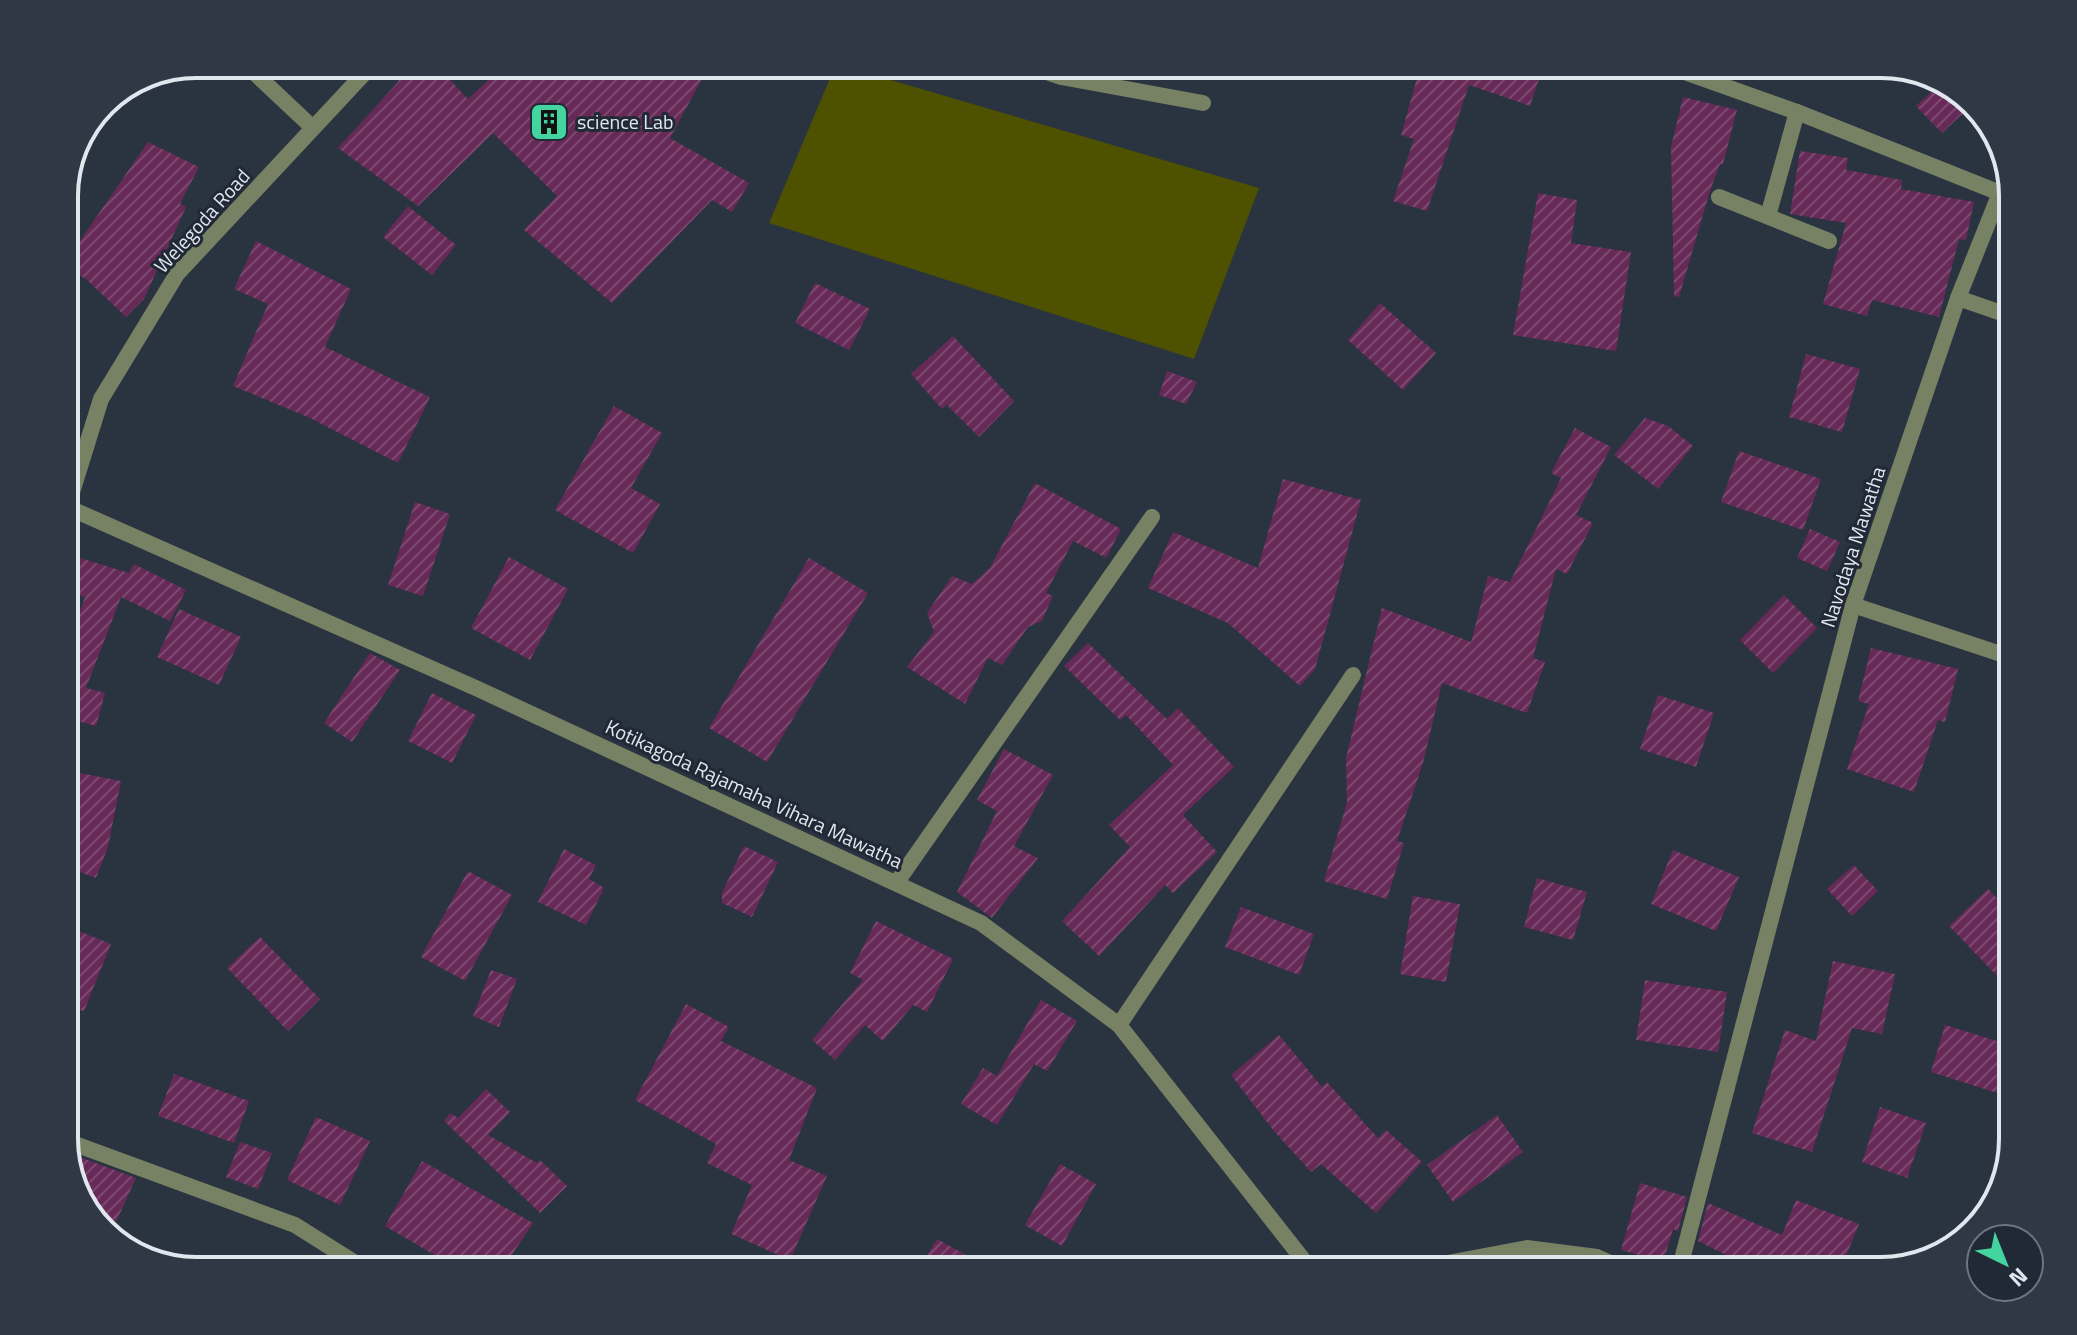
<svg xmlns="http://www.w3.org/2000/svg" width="2077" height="1335" font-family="'Titillium Web',sans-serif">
	<defs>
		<pattern id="building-hatch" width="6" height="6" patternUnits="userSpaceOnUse" patternTransform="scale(2)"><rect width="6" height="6" fill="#672a58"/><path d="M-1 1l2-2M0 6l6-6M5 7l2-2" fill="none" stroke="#7c4970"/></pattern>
	</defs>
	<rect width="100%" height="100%" fill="#2a3340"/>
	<path fill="#4d5100" d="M836 64 1259 188 1194 359 769 223Z"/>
	<g fill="url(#building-hatch)">
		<path d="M384 64H435L468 99 506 64H710L670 138 749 183 732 212 712 200 612 303 524 230 557 196 493 133 418 206 338 148 399 81Z"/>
		<path d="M1421 64H1544L1530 106 1469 85 1427 211 1393 201 1414 139 1401 135Z"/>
		<path d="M1942 82 1954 86 1972 105 1942 133 1916 106Z"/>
		<path d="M1683 97 1737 110 1723 164H1720L1709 194 1679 297 1674 296 1671 147Z"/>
		<path d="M148 142 199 167 180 204 186 207 144 299 126 317 87 280 64 264Z"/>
		<path d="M1800 151 1848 158 1846 170 1902 180 1901 189 1974 202 1966 240 1959 239 1939 317 1872 300 1867 316 1823 304 1846 223 1790 214Z"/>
		<path d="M1538 193 1577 200 1571 243 1631 252 1616 351 1513 335Z"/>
		<path d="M408 206 456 245 432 275 383 237Z"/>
		<path d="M256 241 351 289 325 347 430 397 398 463 308 417 233 386 268 304 234 289Z"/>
		<path d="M815 283 870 309 849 350 795 323Z"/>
		<path d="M1380 303 1436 353 1403 390 1348 340Z"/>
		<path d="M953 336 1014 401 979 437 947 405 942 409 911 374Z"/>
		<path d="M1806 354 1860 369 1842 432 1789 417Z"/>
		<path d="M1167 371 1197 382 1186 404 1159 395Z"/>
		<path d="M614 406 662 433 631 488 660 504 633 553 555 510Z"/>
		<path d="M1645 418 1668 426 1693 446 1658 489 1614 455Z"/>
		<path d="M1575 428 1611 447 1576 515 1593 523 1567 574 1556 569 1533 658 1545 662 1527 713 1442 683 1423 763 1397 841 1404 843 1387 899 1324 881 1347 802 1346 758 1382 608 1471 642 1488 576 1510 582 1561 478 1551 473Z"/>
		<path d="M1739 451 1821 479 1803 530 1721 502Z"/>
		<path d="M1283 479 1361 500 1315 669 1300 686 1228 623 1148 588 1173 532 1258 568Z"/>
		<path d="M1035 483 1121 529 1106 558 1073 541 1046 593 1053 596 1042 621 1028 627 1002 665 988 658 965 704 907 667 934 632 927 613 952 576 972 584 990 568Z"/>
		<path d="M415 502 450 514 423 596 388 585Z"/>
		<path d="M1810 529 1840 542 1827 571 1797 558Z"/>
		<path d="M67 554 129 573 134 564 186 590 170 621 121 597 86 688 105 693 96 726 74 720 66 740 64 656 85 597 71 593 77 575 64 569Z"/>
		<path d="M509 557 568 589 530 660 471 628Z"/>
		<path d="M809 558 868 593 767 762 709 728Z"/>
		<path d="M1784 595 1817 628 1773 673 1740 640Z"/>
		<path d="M179 609 241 637 219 685 157 657Z"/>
		<path d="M1088 643 1167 719 1178 708 1234 767 1183 815 1217 852 1173 893 1165 885 1099 956 1062 921 1130 847 1109 825 1173 765 1126 715 1120 720 1064 666Z"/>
		<path d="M1871 648 1958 669 1945 722 1938 720 1914 792 1847 769 1869 704 1858 701Z"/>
		<path d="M370 653 400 670 352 742 324 723Z"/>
		<path d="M432 693 476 715 452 763 408 741Z"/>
		<path d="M1658 695 1714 713 1696 767 1640 749Z"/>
		<path d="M1004 749 1053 775 1014 846 1038 858 992 918 957 892 997 811 977 800Z"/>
		<path d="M64 770 121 781 108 847 96 878 64 866Z"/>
		<path d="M744 846 778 862 752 917 722 903V893Z"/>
		<path d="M564 849 596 865 589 879 604 888 586 925 538 902Z"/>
		<path d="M1673 850 1739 877 1716 931 1651 904Z"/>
		<path d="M1854 865 1878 891 1852 916 1827 889Z"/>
		<path d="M468 871 512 895 465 981 421 957Z"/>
		<path d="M1537 878 1587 892 1573 940 1524 927Z"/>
		<path d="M1988 889 2013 915V967L2001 980 1949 926Z"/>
		<path d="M1413 896 1460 904 1446 982 1400 974Z"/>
		<path d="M1241 907 1314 934 1299 975 1225 947Z"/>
		<path d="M876 921 953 959 927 1012 913 1005 883 1041 865 1025 835 1060 812 1040 863 980 850 973Z"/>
		<path d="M64 925 111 944 84 1011 64 1006Z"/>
		<path d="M260 937 320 999 288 1031 227 968Z"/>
		<path d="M1833 961 1895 974 1882 1034 1852 1028 1812 1152 1752 1133 1785 1030 1816 1041Z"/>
		<path d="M491 970 517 979 499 1027 473 1016Z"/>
		<path d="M1645 980 1727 992 1718 1052 1636 1040Z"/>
		<path d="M1041 1000 1077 1021 1047 1071 1034 1064 997 1125 961 1104 983 1068 997 1076Z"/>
		<path d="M686 1004 729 1027 721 1041 817 1088 789 1160 827 1176 790 1260 731 1234 752 1185 707 1163 716 1144 635 1100Z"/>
		<path d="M1945 1025 2013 1046V1098L1931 1072Z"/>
		<path d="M1279 1035 1322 1087 1327 1082 1378 1138 1386 1130 1422 1162 1376 1213 1321 1164 1311 1172 1274 1131 1231 1075Z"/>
		<path d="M174 1074 249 1101 234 1143 158 1116Z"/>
		<path d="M486 1089 510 1112 488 1135 537 1163 540 1160 567 1186 540 1213 444 1121 450 1113 458 1118Z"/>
		<path d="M1880 1107 1926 1123 1907 1178 1862 1162Z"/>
		<path d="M1497 1115 1523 1152 1453 1202 1427 1165Z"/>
		<path d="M316 1117 370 1141 340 1205 287 1180Z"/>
		<path d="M240 1142 272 1153 258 1189 226 1177Z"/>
		<path d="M66 1152 136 1178 116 1222 81 1205Z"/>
		<path d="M422 1161 533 1223 501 1271H462L385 1226Z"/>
		<path d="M1060 1164 1096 1184 1062 1246 1025 1225Z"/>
		<path d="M1640 1183 1687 1197 1678 1231 1673 1229 1663 1262 1621 1250Z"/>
		<path d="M1796 1200 1859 1224 1840 1271H1771L1753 1264 1751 1267 1698 1241 1708 1203 1782 1235Z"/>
		<path d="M937 1239 995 1271H918Z"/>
	</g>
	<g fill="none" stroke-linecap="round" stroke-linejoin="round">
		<g stroke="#768263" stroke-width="16">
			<path d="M245 64 313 128"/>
			<path d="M1023 64 1061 77 1203 103"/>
			<path d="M1662 64 1797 112 2000 193 1958 298 1853 605 1679 1271"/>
			<path d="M1719 197 1829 241"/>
			<path d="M1768 216 1797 112"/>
			<path d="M1958 298 2013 317"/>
			<path d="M1853 605 2013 658"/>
			<path d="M897 882 1152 517"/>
			<path d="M1119 1025 1353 675"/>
			<path d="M64 1140 295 1225 368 1271"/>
		</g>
		<g stroke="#768263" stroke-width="16">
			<path d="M67 507 478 689 981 923 1119 1025 1312 1271"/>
			<path d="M64 518 101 399 177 274 373 64"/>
			<path d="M1405 1271 1527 1248 1597 1257 1628 1271"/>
		</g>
	</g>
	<defs>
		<g id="building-square" transform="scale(2)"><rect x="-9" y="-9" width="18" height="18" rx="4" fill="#44d49f" stroke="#202935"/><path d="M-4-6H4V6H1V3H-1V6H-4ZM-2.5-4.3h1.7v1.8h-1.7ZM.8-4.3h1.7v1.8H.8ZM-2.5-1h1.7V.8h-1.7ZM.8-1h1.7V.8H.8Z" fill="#111"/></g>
	</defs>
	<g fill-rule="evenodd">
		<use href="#building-square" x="549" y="122"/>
	</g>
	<g text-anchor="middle" stroke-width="6" stroke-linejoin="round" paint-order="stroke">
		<g font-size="20" fill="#e1e7ef" stroke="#202935" text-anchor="start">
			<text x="577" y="129">science Lab</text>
		</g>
		<g font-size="20" fill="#e1e7ef" stroke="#202935">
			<text transform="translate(202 221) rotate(-48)" y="7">Welegoda Road</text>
			<text transform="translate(1853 547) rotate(-72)" y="7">Navodaya Mawatha</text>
			<text transform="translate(754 794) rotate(25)" y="7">Kotikagoda Rajamaha Vihara Mawatha</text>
		</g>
	</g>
	<path d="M0 0H2077V1335H0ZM196 78H1881A118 118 0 0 1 1999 196V1139A118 118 0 0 1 1881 1257H196A118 118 0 0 1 78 1139V196A118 118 0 0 1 196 78Z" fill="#2f3844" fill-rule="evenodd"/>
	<path fill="none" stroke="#e1e7ef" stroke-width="4" d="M196 78H1881A118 118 0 0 1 1999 196V1139A118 118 0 0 1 1881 1257H196A118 118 0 0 1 78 1139V196A118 118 0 0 1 196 78Z"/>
	<g transform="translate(2005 1263) rotate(137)"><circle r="38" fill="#202935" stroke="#6d757f" stroke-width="2"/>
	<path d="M0-6L14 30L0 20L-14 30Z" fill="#44d49f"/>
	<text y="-12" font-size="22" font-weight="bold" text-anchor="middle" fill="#e1e7ef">N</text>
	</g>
</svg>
